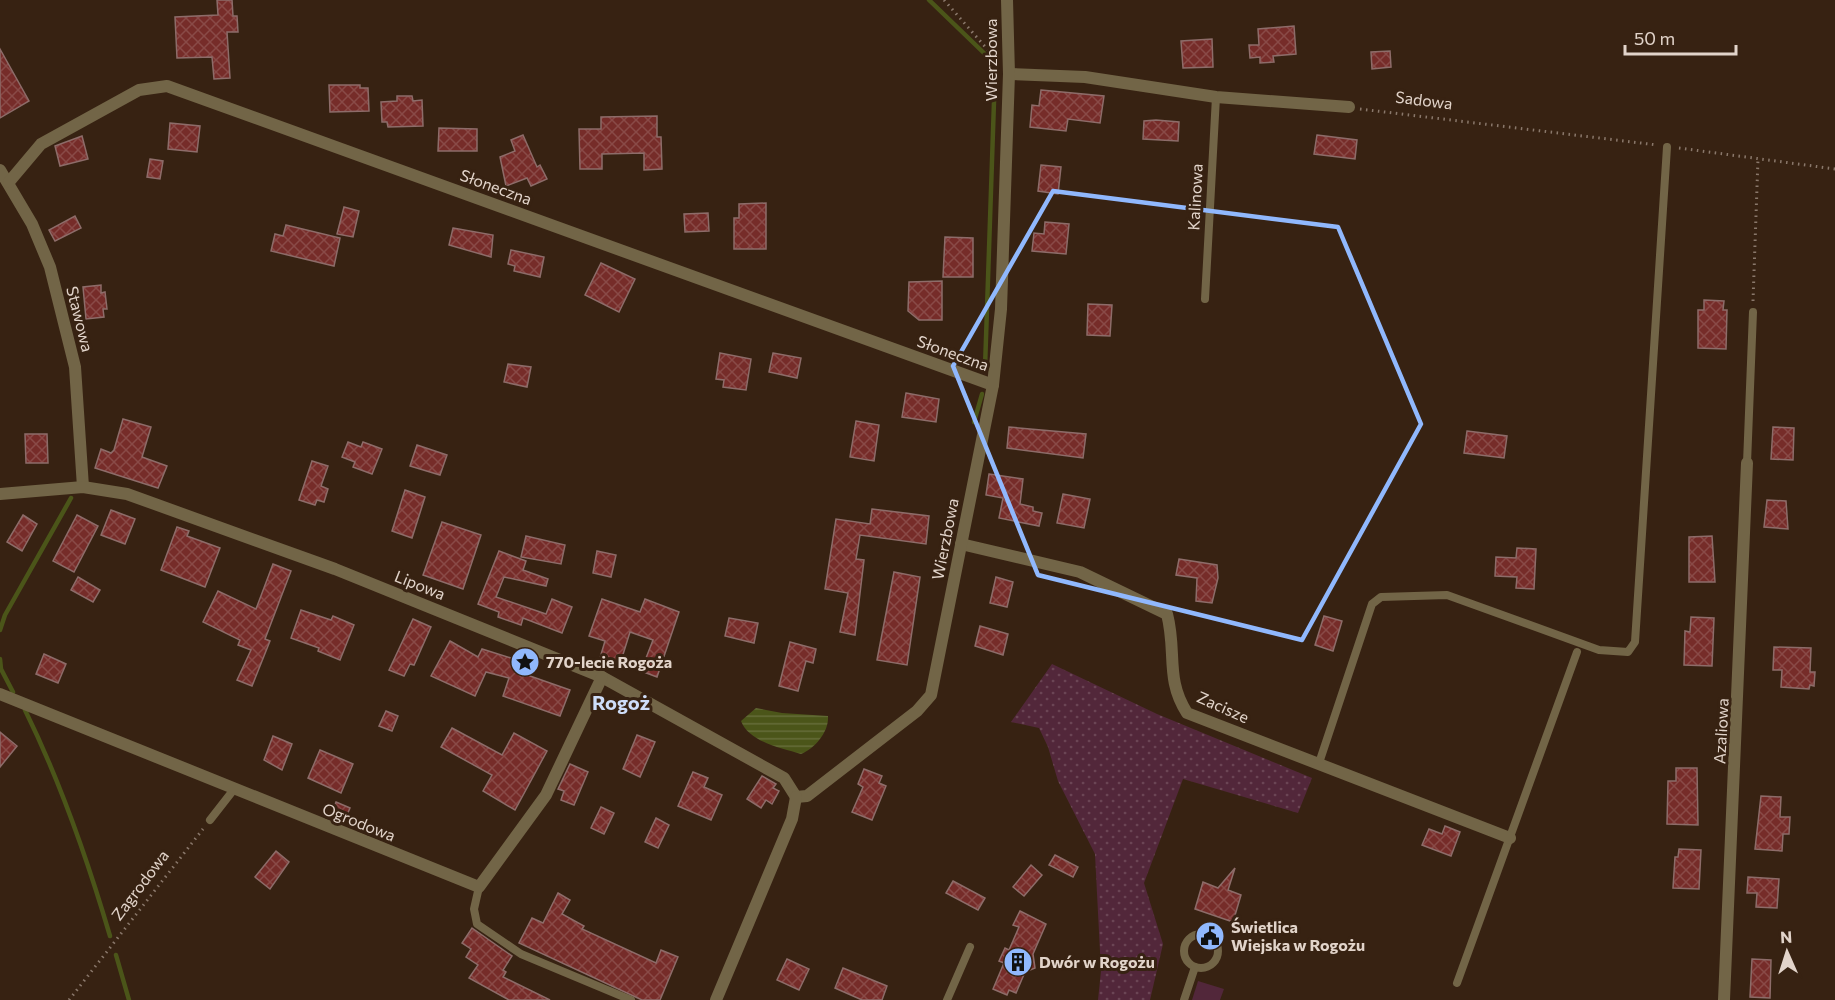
<svg xmlns="http://www.w3.org/2000/svg" width="1835" height="1000" font-family="Commissioner,sans-serif">
	<defs>
		<pattern id="grass-dots" width="8" height="8" patternUnits="userSpaceOnUse" patternTransform="scale(1.5)"><rect width="8" height="8" fill="#52273a"/><path d="M2 2h.1M6 6h.1" fill="none" stroke="#6b4555" stroke-width="1.8" stroke-linecap="round"/></pattern>
		<pattern id="water-rules" width="6" height="5" patternUnits="userSpaceOnUse" patternTransform="scale(1.5)"><rect width="6" height="5" fill="#4b5519"/><path d="M0 2.5h6" fill="none" stroke="#656d39"/></pattern>
		<pattern id="building-cross-hatch" width="8" height="8" patternUnits="userSpaceOnUse" patternTransform="scale(1.5)"><rect width="8" height="8" fill="#762c29"/><path d="M0 0l8 8M0 8l8-8" fill="none" stroke="#894a47"/></pattern>
	</defs>
	<rect width="100%" height="100%" fill="#372212"/>
	<path fill="url(#grass-dots)" d="M1052 664 1157 714 1312 778 1298 813 1183 779 1144 883 1163 944 1150 1000H1098L1101 971 1095 854 1058 781 1048 747 1039 728 1011 722Z"/>
	<path fill="#52273a" d="M1198 981 1224 989 1220 1000H1192Z"/>
	<path fill="url(#water-rules)" d="M756 708 782 713 828 716C829 732 815 748 801 754 781 748 749 742 741 721Z"/>
	<g fill="none" stroke-linecap="round" stroke-linejoin="round">
		<g stroke="#4b5519" stroke-width="4.5">
			<path d="M929 0 985 54 995 72 985 368"/>
			<path d="M974 422 982 394"/>
			<path d="M0 630 5 615 71 498"/>
			<path d="M0 659 1 669 13 692"/>
			<path d="M25 710C61 783 87 858 110 936"/>
			<path d="M116 955 129 1000"/>
		</g>
	</g>
	<g fill="url(#building-cross-hatch)" stroke="#8d6c69" stroke-width="1.5">
		<path d="M217 0H232L233 16H237L238 32H227L230 78 214 79 212 57 177 58 175 17 218 15Z"/>
		<path d="M1294 26 1296 54 1273 56 1274 62 1260 63V57L1250 58 1249 45H1259L1258 29Z"/>
		<path d="M1212 39 1213 67 1183 68 1181 41Z"/>
		<path d="M0 49 29 101 0 118Z"/>
		<path d="M1390 51 1391 67 1372 69 1371 52Z"/>
		<path d="M329 85H360V88H368L369 111 330 112Z"/>
		<path d="M1041 90 1104 96 1100 123 1068 119 1066 131 1030 127 1032 105 1039 106Z"/>
		<path d="M397 96H412L413 101 422 100 423 126 388 127 387 122H382L381 102 397 101Z"/>
		<path d="M657 116V137H661L662 169 644 170V153L602 154V169H580L579 129H601V117Z"/>
		<path d="M1156 120 1179 122 1178 141 1143 139 1144 121Z"/>
		<path d="M170 123 200 126 197 152 168 149Z"/>
		<path d="M439 128 477 129V151H438Z"/>
		<path d="M523 135 537 167 540 165 547 179 531 186 527 178 506 186 500 157 515 151 511 140Z"/>
		<path d="M1317 135 1357 140 1355 159 1314 154Z"/>
		<path d="M82 136 88 159 60 166 55 146Z"/>
		<path d="M150 159 163 161 160 179 147 177Z"/>
		<path d="M1041 165 1061 167 1058 194 1038 191Z"/>
		<path d="M766 203V249H734V218H739V204Z"/>
		<path d="M344 207 359 211 353 237 337 234Z"/>
		<path d="M708 213 709 231 685 232 684 214Z"/>
		<path d="M75 216 81 228 55 241 49 230Z"/>
		<path d="M1045 222 1069 224 1066 254 1032 251 1034 233 1044 234Z"/>
		<path d="M286 225 340 238 334 266 271 251 275 234 283 236Z"/>
		<path d="M453 228 493 235 491 257 449 245Z"/>
		<path d="M945 237 973 238V277H943Z"/>
		<path d="M511 250 544 257 540 277 514 271 515 266 508 264Z"/>
		<path d="M601 263 635 279 619 312 585 295Z"/>
		<path d="M942 281V320H919L908 311 909 282Z"/>
		<path d="M101 285V293L105 292 107 309H103L104 317 86 319 83 287Z"/>
		<path d="M1704 300 1724 301 1723 310H1727L1726 349 1698 348V310H1704Z"/>
		<path d="M1088 304 1112 305 1110 336 1087 335Z"/>
		<path d="M720 353 751 359 746 390 723 387 724 380 716 379Z"/>
		<path d="M773 353 801 358 797 378 769 372Z"/>
		<path d="M508 364 531 367 527 387 504 382Z"/>
		<path d="M906 393 939 399 936 422 902 417Z"/>
		<path d="M123 419 151 427 142 457 167 466 158 488 95 468 101 449 111 453 114 450Z"/>
		<path d="M856 421 879 425 874 461 850 457Z"/>
		<path d="M1009 427 1086 434 1083 458 1007 448Z"/>
		<path d="M1773 427 1794 428 1793 460 1771 459Z"/>
		<path d="M1467 431 1507 436 1504 458 1464 453Z"/>
		<path d="M25 434H47L48 463H26Z"/>
		<path d="M348 442 361 447 363 442 382 449 372 474 353 467 355 462 342 457Z"/>
		<path d="M417 445 447 455 440 475 410 466Z"/>
		<path d="M312 461 328 466 321 486 328 489 324 502 317 500 315 505 299 500Z"/>
		<path d="M989 474 1023 479 1020 504 1033 507V511L1042 513 1039 526 999 518 1003 498 986 495Z"/>
		<path d="M405 490 425 497 412 538 392 531Z"/>
		<path d="M1063 494 1090 499 1084 528 1057 523Z"/>
		<path d="M1767 500 1786 501 1788 529 1764 527Z"/>
		<path d="M872 509 929 516 926 544 860 535 856 559 864 560 855 635 840 632 848 593 825 589 836 519 870 524Z"/>
		<path d="M111 510 135 519 125 544 101 535Z"/>
		<path d="M23 515 37 524 22 551 7 542Z"/>
		<path d="M77 515 98 526 74 572 53 561Z"/>
		<path d="M442 522 481 535 463 589 423 575Z"/>
		<path d="M177 527 189 531 187 536 220 548 205 587 161 570Z"/>
		<path d="M526 536 565 545 561 564 521 557Z"/>
		<path d="M1712 536 1715 582H1689V537Z"/>
		<path d="M1517 548 1536 549 1534 589 1516 588 1517 577 1495 576 1496 557 1516 558Z"/>
		<path d="M499 551 526 561 523 570 548 579 546 586 504 577 496 597 546 614 552 599 572 607 562 633 523 618 521 625 498 617 499 612 478 604Z"/>
		<path d="M597 551 616 555 611 577 593 573Z"/>
		<path d="M1179 559 1217 565 1218 578 1212 603 1196 601 1197 578 1176 575Z"/>
		<path d="M273 564 291 571 265 639 270 641 252 686 237 680 251 650 238 645 240 640 203 622 218 591 256 609Z"/>
		<path d="M894 572 920 577 907 665 877 660Z"/>
		<path d="M78 577 100 590 93 602 71 590Z"/>
		<path d="M996 577 1013 582 1007 607 990 603Z"/>
		<path d="M602 599 640 612 645 599 679 612 657 677 641 671 653 640 630 632 620 664 600 658 605 641 589 636Z"/>
		<path d="M301 610 331 620 333 616 354 625 340 660 318 651 319 648 291 638Z"/>
		<path d="M1324 616 1342 621 1333 651 1315 645Z"/>
		<path d="M1691 617 1714 618 1712 666 1684 665 1685 631 1690 632Z"/>
		<path d="M729 618 758 623 754 643 725 636Z"/>
		<path d="M413 619 431 627 414 665 410 664 404 676 389 670Z"/>
		<path d="M980 626 1008 634 1003 655 975 646Z"/>
		<path d="M450 641 478 657 482 649 533 665 530 676 570 690 560 716 503 696 509 678 486 672 475 696 431 676Z"/>
		<path d="M790 642 816 649 813 663 806 661 798 691 779 686Z"/>
		<path d="M1774 647 1811 648 1810 672H1815L1814 686 1810 685 1809 689 1781 687 1782 670H1773Z"/>
		<path d="M44 654 66 664 58 683 36 674Z"/>
		<path d="M386 711 398 716 392 731 379 726Z"/>
		<path d="M452 728 502 755 514 733 547 751 515 810 483 791 492 775 441 747Z"/>
		<path d="M0 732 17 746 0 767Z"/>
		<path d="M637 735 655 742 640 777 623 769Z"/>
		<path d="M273 736 292 744 282 770 264 760Z"/>
		<path d="M320 750 353 764 341 793 308 778Z"/>
		<path d="M570 764 588 772 574 805 561 800 564 791 558 789Z"/>
		<path d="M1676 768H1697L1698 825 1667 824 1668 781H1676Z"/>
		<path d="M864 769 882 776 879 783 886 786 872 820 852 812 863 787 858 784Z"/>
		<path d="M693 772 708 778 704 787 722 795 711 820 678 806Z"/>
		<path d="M762 776 776 784 773 788 779 791 772 804 766 800 761 808 747 799Z"/>
		<path d="M1761 796 1781 797 1780 817H1790L1789 834H1783L1782 851 1755 849Z"/>
		<path d="M336 802 350 808 344 822 330 816Z"/>
		<path d="M601 807 614 813 604 834 591 828Z"/>
		<path d="M656 818 669 825 658 848 645 842Z"/>
		<path d="M1445 826 1460 832 1451 856 1422 845 1429 829 1442 834Z"/>
		<path d="M1679 849 1701 850 1699 889 1673 888 1675 857H1678Z"/>
		<path d="M276 851 289 862 270 889 255 877Z"/>
		<path d="M1055 855 1078 867 1073 877 1049 865Z"/>
		<path d="M1031 865 1042 875 1024 896 1013 887Z"/>
		<path d="M1235 868 1228 890 1241 895 1233 922 1195 909 1203 882 1218 888Z"/>
		<path d="M1748 877 1779 879 1777 908 1756 907 1757 893H1747Z"/>
		<path d="M953 881 985 898 978 910 946 893Z"/>
		<path d="M558 893 570 900 562 914 584 926 582 929 656 963 661 950 678 957 660 1000H642L519 943 532 918 543 923Z"/>
		<path d="M1020 911 1046 924 1033 954 1035 968 1025 972 1016 993 1009 990 1007 995 993 989 1004 963 999 961 1005 948 1009 950 1019 927 1013 925Z"/>
		<path d="M472 928 512 956 503 970 506 972 503 977 550 1000H509L469 978 478 965 466 957 471 949 462 943Z"/>
		<path d="M787 959 809 969 799 990 777 980Z"/>
		<path d="M1752 959 1771 960 1770 998 1750 997Z"/>
		<path d="M843 968 887 986 882 1000H862L835 988Z"/>
	</g>
	<g fill="none" stroke-linecap="round" stroke-linejoin="round">
		<g stroke="#8a786b" stroke-width="3" stroke-dasharray="1.5 4.5" stroke-linecap="butt">
			<path d="M944 0 996 59"/>
			<path d="M1360 109 1657 145"/>
			<path d="M1679 148 1835 169"/>
			<path d="M1753 301 1758 159"/>
			<path d="M69 1000 203 829"/>
		</g>
		<g stroke="#726547" stroke-width="8">
			<path d="M1205 299 1216 97"/>
			<path d="M1747 463 1753 312"/>
			<path d="M1319 763 1372 604 1381 597 1447 595 1599 650 1628 652 1635 642 1667 147"/>
			<path d="M210 820 235 788"/>
			<path d="M479 887 474 909 477 924 521 954 631 1000"/>
			<circle cx="1201" cy="951" r="17"/>
			<path d="M1457 983 1577 652"/>
			<path d="M947 1000 970 947"/>
			<path d="M1184 1000 1195 967"/>
		</g>
		<g stroke="#726547" stroke-width="12">
			<path d="M1009 74 1085 77 1216 97 1349 107"/>
			<path d="M0 170 32 224 50 267 75 367 83 487"/>
			<path d="M9 182 41 144 139 90 167 86 993 385"/>
			<path d="M0 494 83 487 127 494 335 569 602 677 784 778 796 797"/>
			<path d="M961 544 1080 572 1167 614C1177 652 1165 679 1187 713L1510 838"/>
			<path d="M0 694 479 887 546 795 602 677"/>
			<path d="M796 797 807 796 917 711 931 695 993 385 1001 309 1009 74 1007 0"/>
			<path d="M716 1000 792 819 796 797"/>
			<path d="M1724 1000 1747 463"/>
		</g>
	</g>
	<path fill="none" stroke="#90b8fd" stroke-width="4.5" stroke-linejoin="round" d="M1053 191 1338 227 1421 424 1302 640 1038 575 953 366Z"/>
	<defs>
		<g id="sight-disc" transform="scale(1.5)"><circle r="9.5" fill="#90b8fd" stroke="#372212"/><path d="M0-6L1.8-2.2L6-1.7L2.9 1.2L3.7 5.4L0 3.3L-3.7 5.4L-2.9 1.2L-6-1.7L-1.8-2.2Z" fill="#111"/></g>
		<g id="civic-disc" transform="scale(1.5)"><circle r="9.5" fill="#90b8fd" stroke="#372212"/><path d="M-.6-6.5H3V-4.5H.6V-3L4-1V1h2V6H-6V1h2V-1L-.6-3ZM-1.2 2.5V6h2.4V2.5Z" fill="#111"/></g>
		<g id="building-disc" transform="scale(1.5)"><circle r="9.5" fill="#90b8fd" stroke="#372212"/><path d="M-4-6H4V6H1V3H-1V6H-4ZM-2.5-4.3h1.7v1.8h-1.7ZM.8-4.3h1.7v1.8H.8ZM-2.5-1h1.7V.8h-1.7ZM.8-1h1.7V.8H.8Z" fill="#111"/></g>
	</defs>
	<g fill-rule="evenodd">
		<use href="#sight-disc" x="525" y="662"/>
		<use href="#civic-disc" x="1210" y="936"/>
		<use href="#building-disc" x="1018" y="962"/>
	</g>
	<g text-anchor="middle" stroke-width="6" stroke-linejoin="round" paint-order="stroke">
		<g font-size="16" fill="#e2d4ca" stroke="#372212">
			<text transform="translate(991 60) rotate(-90)" y="6">Wierzbowa</text>
			<text transform="translate(1424 100) rotate(7)" y="6">Sadowa</text>
			<text transform="translate(496 187) rotate(20)" y="6">Słoneczna</text>
			<text transform="translate(1195 197) rotate(-87)" y="6">Kalinowa</text>
			<text transform="translate(80 319) rotate(76)" y="6">Stawowa</text>
			<text transform="translate(953 353) rotate(20)" y="6">Słoneczna</text>
			<text transform="translate(945 539) rotate(-79)" y="6">Wierzbowa</text>
			<text transform="translate(420 585) rotate(22)" y="6">Lipowa</text>
			<text transform="translate(1223 707) rotate(24)" y="6">Zacisze</text>
			<text transform="translate(1721 731) rotate(-87)" y="6">Azaliowa</text>
			<text transform="translate(359 822) rotate(22)" y="6">Ogrodowa</text>
			<text transform="translate(140 885) rotate(-53)" y="6">Zagrodowa</text>
		</g>
		<g font-size="16" font-weight="bold" fill="#e2d4ca" stroke="#372212" text-anchor="start">
			<text x="546" y="668">770-lecie Rogoża</text>
			<text x="1231" y="933">Świetlica<tspan x="1231" dy="18">Wiejska w Rogożu</tspan></text>
			<text x="1039" y="968">Dwór w Rogożu</text>
		</g>
		<g font-size="20" font-weight="bold" fill="#ceddf8" stroke="#372212">
			<text x="621" y="710">Rogoż</text>
		</g>
	</g>
	<g transform="translate(1787 952) rotate(357)" stroke="#372212" stroke-width="4.5" paint-order="stroke">
	<path d="M0-4.5L10 22L0 15L-10 22Z" fill="#e2d4ca"/>
	<text y="-9" font-size="16" font-weight="bold" text-anchor="middle" fill="#e2d4ca">N</text>
	</g>
	<path d="M1625 45v9h111v-9" fill="none" stroke="#e2d4ca" stroke-width="3"/>
	<text x="1634" y="45" font-size="18" fill="#e2d4ca" stroke="#372212" stroke-width="4.5" paint-order="stroke">50 m</text>
</svg>
